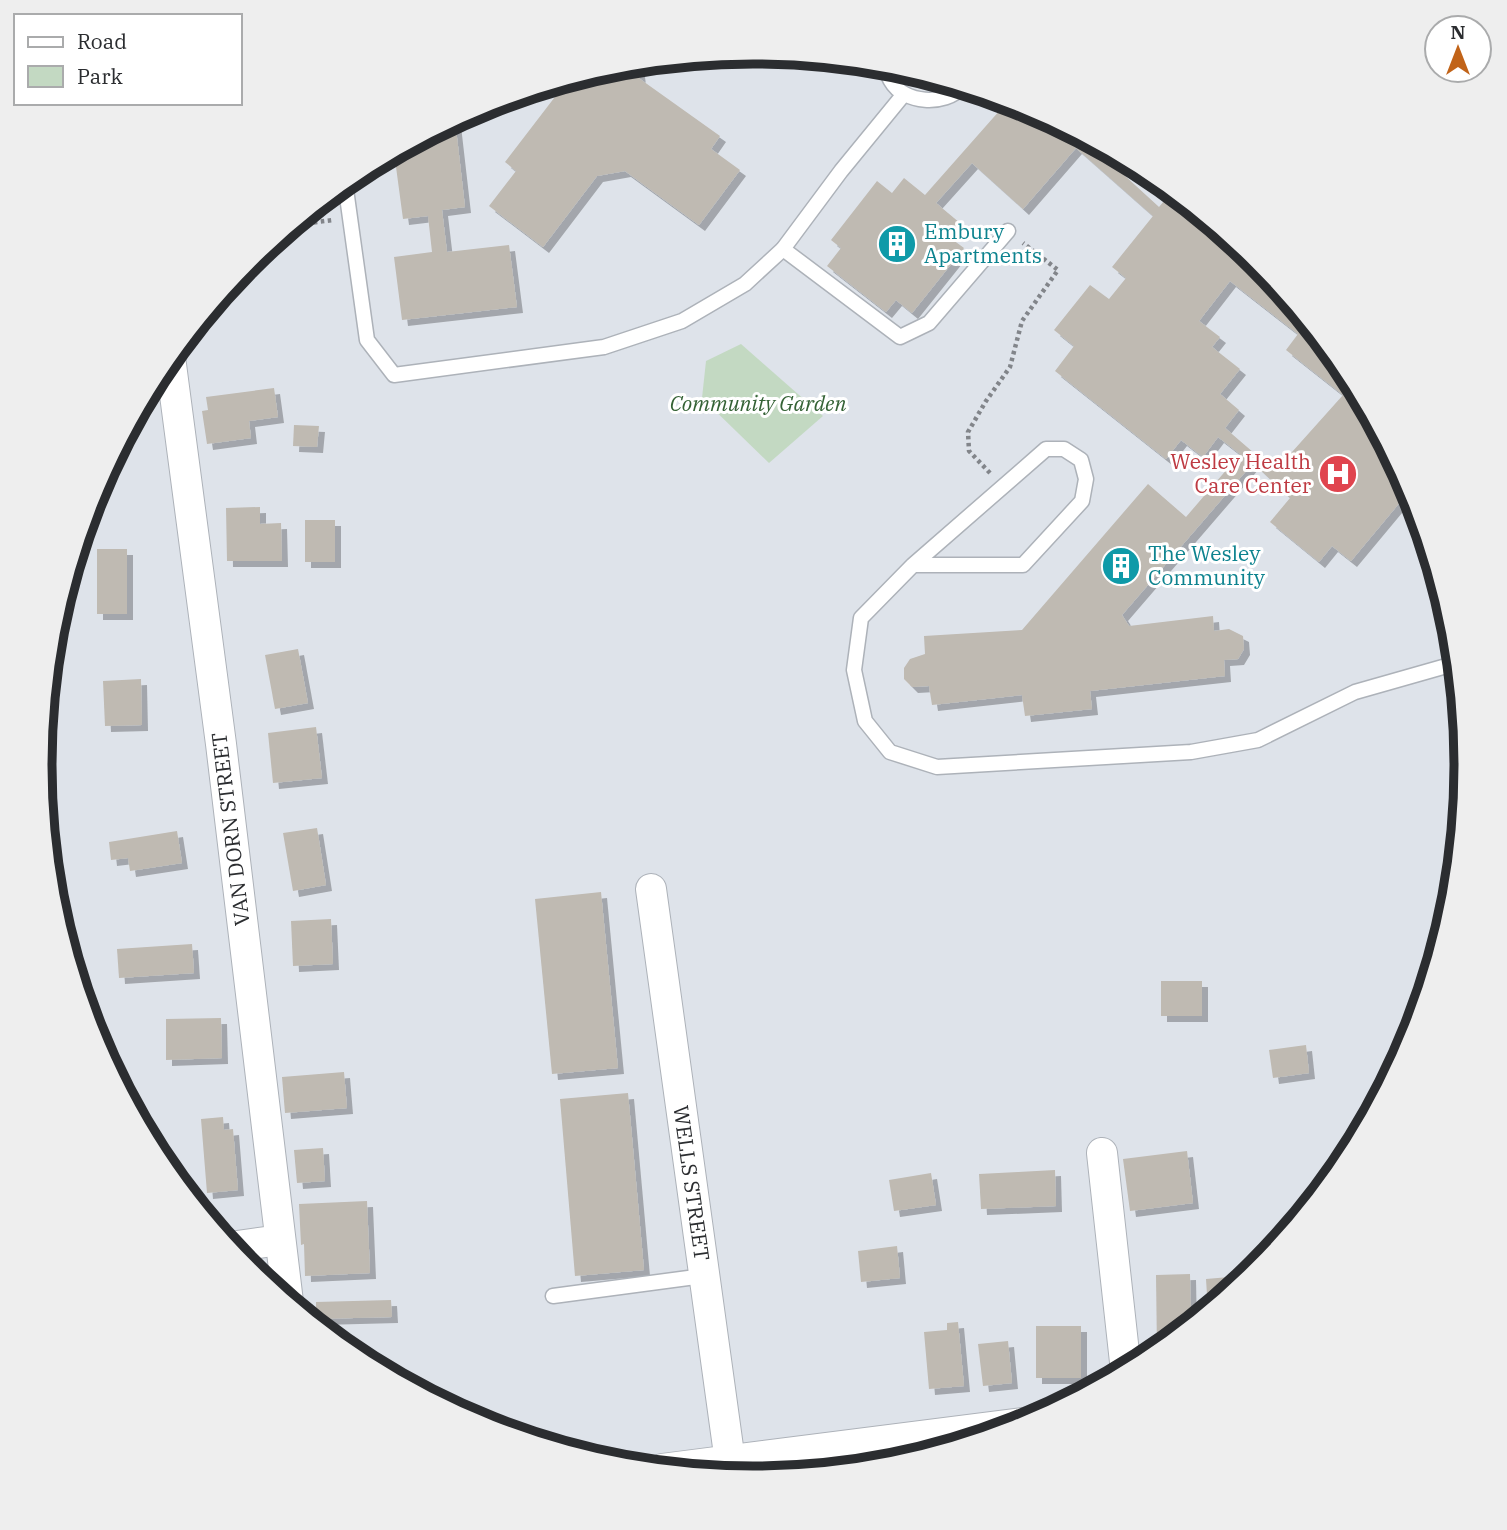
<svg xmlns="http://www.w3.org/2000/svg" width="1507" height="1530" font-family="'IBM Plex Serif',serif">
	<defs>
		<filter id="shadow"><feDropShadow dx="6" dy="6" stdDeviation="0" flood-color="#0004"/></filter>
	</defs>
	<rect width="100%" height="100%" fill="#dee3ea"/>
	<path fill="#c3d9c2" d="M741 344 823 416 769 463 702 398 706 361Z"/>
	<g fill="#bfbab2" fill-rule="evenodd" filter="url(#shadow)">
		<path d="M638 63 640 79 720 136 711 149 740 170 699 225 625 171 597 176 543 247 489 206 516 171 505 162 561 89V82L615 65Z"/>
		<path d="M1008 101 1027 106 1091 141 1089 143 1159 207 1169 195 1188 210 1191 206 1258 261 1347 369 1411 489 1351 561 1332 546 1319 562 1270 522 1290 498 1253 463 1122 615 1129 626 1213 616 1214 631 1229 629 1243 636 1244 649 1238 659 1224 660 1225 676 1090 691 1092 709 1025 716 1022 695 932 705 929 686 912 687 904 679V668L910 659 925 654 924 636 1022 630 1148 484 1186 517 1240 454 1218 437 1203 457 1181 440 1166 459 1055 371 1074 346 1054 330 1090 285 1109 299 1126 278 1112 267 1153 216 1076 148 1023 209 972 163 936 203 960 223 949 237 964 248 912 313 896 300 886 312 827 266 841 248 831 240 877 181 892 193 904 178 925 195ZM1230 281 1298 334 1286 350 1343 395 1275 471 1225 428 1239 410 1220 394 1240 369 1212 347 1220 337 1199 321Z"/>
		<path d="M455 120 465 207 442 210 447 252 509 245 517 307 402 320 394 257 432 252 428 216 403 219 394 152Z"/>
		<path d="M274 388 278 417 249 421 251 438 207 444 202 411 208 410 206 397Z"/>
		<path d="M294 425 319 426 317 447 293 446Z"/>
		<path d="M260 507V524L281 523 282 561H227L226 508Z"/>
		<rect x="305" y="520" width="30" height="42"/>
		<rect x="97" y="549" width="30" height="65"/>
		<path d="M298 649 308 703 275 709 265 655Z"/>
		<path d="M141 679 142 725 105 726 103 681Z"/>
		<path d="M316 727 322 778 273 783 268 733Z"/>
		<path d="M317 828 326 885 293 891 283 833Z"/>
		<path d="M177 831 182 863 130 871 128 858 111 860 109 842Z"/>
		<path d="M601 892 618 1068 552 1074 535 899Z"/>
		<path d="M331 919 333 964 293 966 291 921Z"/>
		<path d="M192 944 194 973 119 978 117 949Z"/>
		<rect x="1161" y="981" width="41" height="35"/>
		<path d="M221 1018 222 1058 166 1060V1019Z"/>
		<path d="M1306 1045 1309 1073 1273 1078 1269 1050Z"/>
		<path d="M344 1072 347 1108 285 1113 282 1077Z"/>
		<path d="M628 1093 644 1270 575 1276 560 1099Z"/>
		<path d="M223 1117 224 1130 233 1129 238 1190 207 1193 201 1119Z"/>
		<path d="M323 1148 325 1181 297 1183 294 1150Z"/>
		<path d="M1187 1151 1193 1203 1130 1211 1123 1159Z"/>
		<path d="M1055 1170 1056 1206 981 1209 979 1174Z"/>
		<path d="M931 1173 936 1205 894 1211 889 1180Z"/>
		<path d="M367 1201 370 1273 305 1276 304 1244 301 1245 299 1204Z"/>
		<path d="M897 1246 900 1278 861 1282 858 1251Z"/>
		<path d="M1190 1274 1191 1324 1157 1352 1156 1275Z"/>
		<path d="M1241 1276V1283L1208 1310 1206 1279Z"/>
		<path d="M391 1300 392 1317 316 1319V1302Z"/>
		<path d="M958 1322 964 1386 929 1389 924 1332 947 1330V1323Z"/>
		<rect x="1036" y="1326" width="45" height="52"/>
		<path d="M1008 1341 1012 1383 983 1386 978 1344Z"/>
	</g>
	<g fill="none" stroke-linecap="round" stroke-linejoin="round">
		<g stroke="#adb2b9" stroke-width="17">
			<g id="service">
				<path d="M885 65C887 70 888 77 891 81 904 104 945 106 962 87"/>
				<path d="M345 182 367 340 394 375 604 347 682 321 745 284 783 249 841 171 904 94"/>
				<path d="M783 249 900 337 929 323 1008 231"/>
				<path d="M913 565H1023L1082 501 1086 479 1081 460 1064 449H1046L913 565 861 618 854 670 865 721 890 752 937 767 1191 752 1258 740 1355 692 1457 663"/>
				<path d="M553 1296 703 1276"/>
			</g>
		</g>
		<g stroke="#adb2b9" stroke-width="32">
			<g id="minor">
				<path d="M170 357 221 744 288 1302"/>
				<path d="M651 889 732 1476"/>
				<path d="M1102 1153 1126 1371"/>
				<path d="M230 1247 280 1240"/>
				<path d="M662 1469 1030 1422"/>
			</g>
		</g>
		<g stroke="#82858a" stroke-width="4.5" stroke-dasharray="3.5 3.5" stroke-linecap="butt">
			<path d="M293 225 333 220"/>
			<path d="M990 473 969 451 968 432 986 401 1010 367 1022 321 1058 270 1023 243"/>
		</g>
		<use href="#service" stroke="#fff" stroke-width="14"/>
		<use href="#minor" stroke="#fff" stroke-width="30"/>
	</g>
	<defs>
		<g id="building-disc" transform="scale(2.0125)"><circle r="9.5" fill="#0f9aa8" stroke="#fff"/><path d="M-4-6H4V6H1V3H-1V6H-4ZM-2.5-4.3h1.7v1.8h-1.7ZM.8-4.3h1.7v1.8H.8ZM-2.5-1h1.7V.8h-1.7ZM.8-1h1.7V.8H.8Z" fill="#fff"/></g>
		<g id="hospital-disc" transform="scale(2.0125)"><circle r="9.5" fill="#e0444e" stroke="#fff"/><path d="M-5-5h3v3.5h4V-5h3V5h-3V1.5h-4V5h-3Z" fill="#fff"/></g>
	</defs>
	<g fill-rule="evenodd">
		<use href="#building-disc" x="897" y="244"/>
		<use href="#hospital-disc" x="1338" y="474"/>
		<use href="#building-disc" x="1121" y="566"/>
	</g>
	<g text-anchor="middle" stroke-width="6" stroke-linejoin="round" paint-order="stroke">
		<g font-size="21" fill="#0d838f" stroke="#fff" text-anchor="start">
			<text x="924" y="239">Embury<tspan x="924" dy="24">Apartments</tspan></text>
			<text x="1148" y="561">The Wesley<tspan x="1148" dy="24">Community</tspan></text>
		</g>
		<g font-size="21" font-style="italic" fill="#346235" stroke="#fff">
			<text x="758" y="411">Community Garden</text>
		</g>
		<g font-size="21" fill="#be3a42" stroke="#fff" text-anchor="end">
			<text x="1311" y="469">Wesley Health<tspan x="1311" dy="24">Care Center</tspan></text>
		</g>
		<g font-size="21" fill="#2b2d30" stroke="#fff">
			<text transform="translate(231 829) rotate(-97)" y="7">VAN DORN STREET</text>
			<text transform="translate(691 1183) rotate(82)" y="7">WELLS STREET</text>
		</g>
	</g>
	<path d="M0 0H1507V1530H0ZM52 765a701 701 0 1 1 1402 0a701 701 0 1 1-1402 0Z" fill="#eee" fill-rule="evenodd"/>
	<path fill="none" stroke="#2b2d30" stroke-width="9" d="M52 765a701 701 0 1 1 1402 0a701 701 0 1 1-1402 0Z"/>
	<rect x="14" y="14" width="228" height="91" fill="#ffffff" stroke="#aaabac" stroke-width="2"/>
	<rect x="28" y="37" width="35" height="10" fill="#ffffff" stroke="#aaabac" stroke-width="2"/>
	<text x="77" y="49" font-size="21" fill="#2b2d30">Road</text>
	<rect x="28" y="66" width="35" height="21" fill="#c3d9c2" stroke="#aaabac" stroke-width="2"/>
	<text x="77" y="84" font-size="21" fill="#2b2d30">Park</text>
	<g transform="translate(1458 49)"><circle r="33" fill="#ffffff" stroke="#aaabac" stroke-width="2"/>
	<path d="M0-5L12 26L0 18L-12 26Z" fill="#c16318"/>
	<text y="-10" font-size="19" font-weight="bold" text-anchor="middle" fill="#2b2d30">N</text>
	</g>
</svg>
